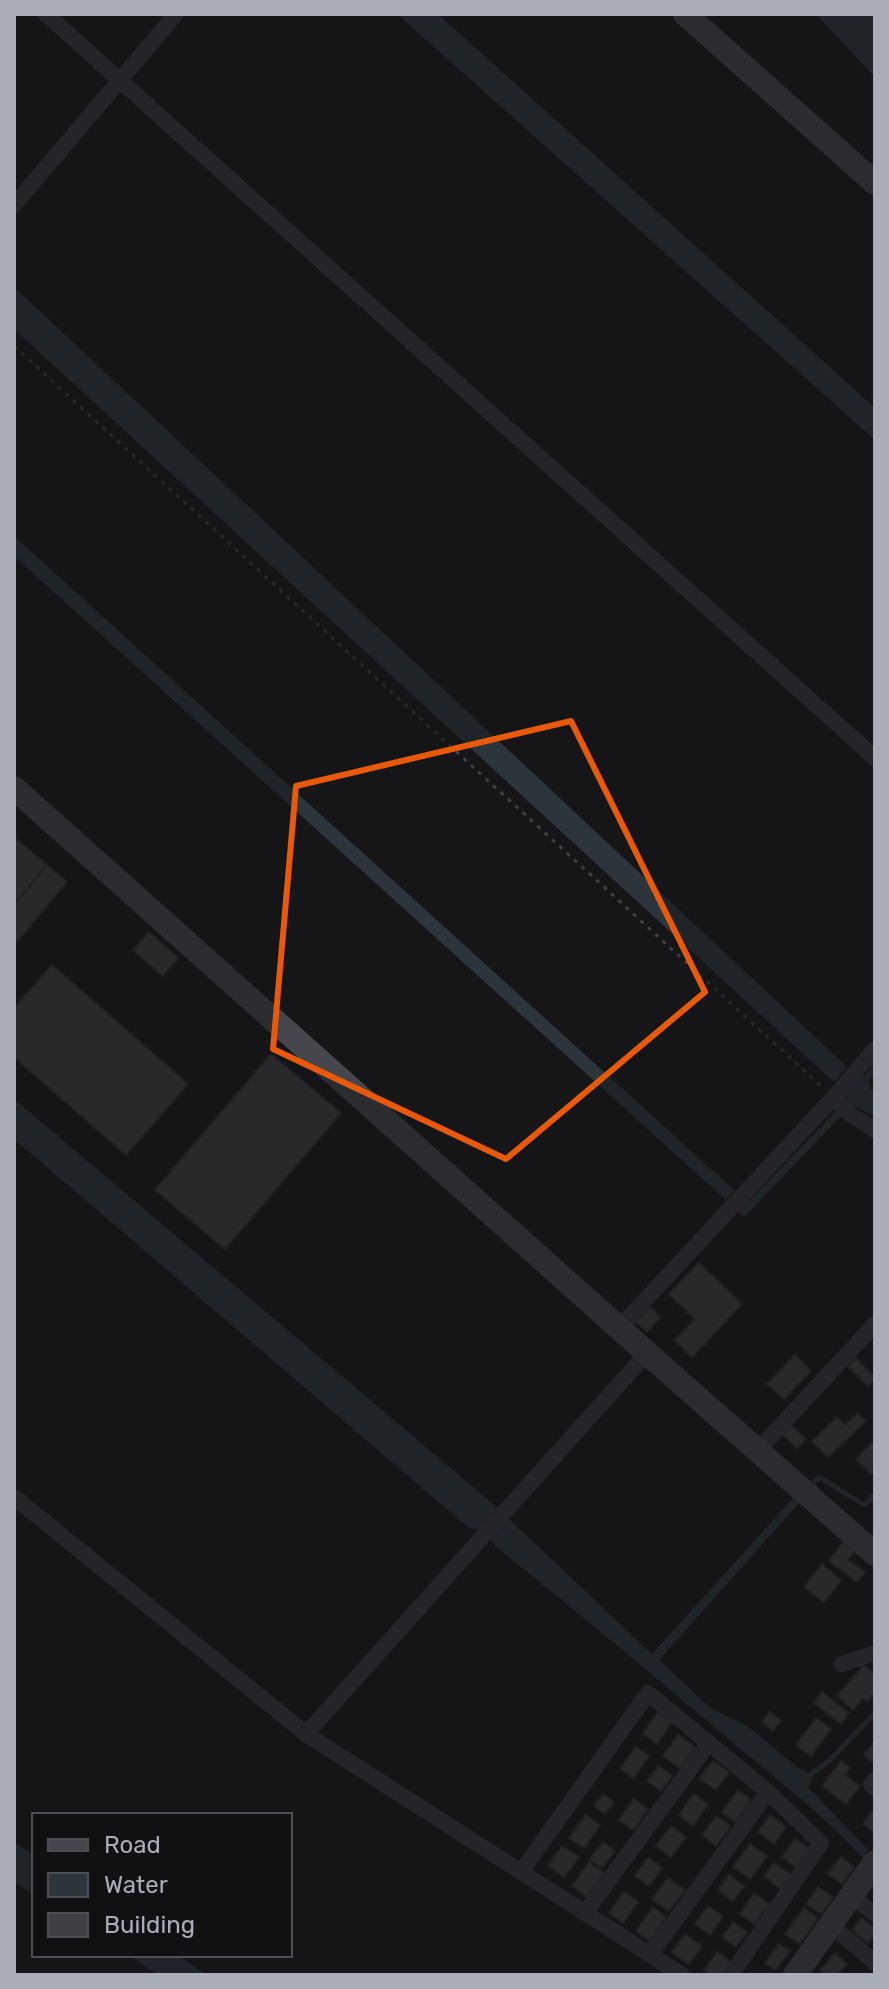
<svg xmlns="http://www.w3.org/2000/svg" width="889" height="1989" font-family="Rubik,sans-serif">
	<rect width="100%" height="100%" fill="#161618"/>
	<g fill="#2c353c">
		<path d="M397 14H438L875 408V440Z"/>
		<path d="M816 14H872L875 16V77Z"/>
		<path d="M14 287 847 1067 834 1082 14 329Z"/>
		<path d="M14 536 734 1190 726 1200 14 556Z"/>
		<path d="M875 1064V1073L869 1080 871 1090 875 1094V1117L855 1106H849L845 1100V1092L857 1078 863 1077Z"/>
		<path d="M14 1099 492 1503 652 1654 794 1497 800 1502 659 1660 709 1707 746 1725 801 1770 805 1769 813 1779 808 1787 868 1850 863 1858C822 1813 772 1776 726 1737 649 1672 573 1608 495 1546 488 1535 482 1530 469 1528L14 1139Z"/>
		<path d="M836 1111 841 1116 744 1217 736 1210 745 1199 750 1200Z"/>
		<path d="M14 1842 34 1855V1894L14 1882Z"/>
		<path d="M129 1955H178L206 1975H158Z"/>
	</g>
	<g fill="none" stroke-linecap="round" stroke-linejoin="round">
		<g stroke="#2c353c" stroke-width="5">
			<path d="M811 1486 819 1477 864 1505 875 1495"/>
			<path d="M810 1775 830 1760 875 1713"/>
		</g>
	</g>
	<g fill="#404145" stroke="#303034" stroke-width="2">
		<path d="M14 837 47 865 14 905Z"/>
		<path d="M47 865 67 882 14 945V905Z"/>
		<path d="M149 932 178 958 163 976 133 950Z"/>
		<path d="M52 965 188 1084 126 1155 14 1057V1008Z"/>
		<path d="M271 1054 341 1113 225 1249 155 1190Z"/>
		<path d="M699 1263 742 1304 692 1357 675 1340 695 1319 669 1294Z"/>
		<path d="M650 1307 661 1317 647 1332 636 1322Z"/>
		<path d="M795 1355 811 1371 784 1399 767 1384Z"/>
		<path d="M856 1358 875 1378 868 1386 848 1366Z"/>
		<path d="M858 1413 866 1421 828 1457 812 1441 837 1417 845 1425Z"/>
		<path d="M792 1426 806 1439 797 1448 783 1435Z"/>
		<path d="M875 1440V1469L871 1474 856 1459Z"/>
		<path d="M843 1542 855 1551 848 1559 865 1572 857 1582 829 1561Z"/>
		<path d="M822 1564 841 1580 824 1602 804 1587Z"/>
		<path d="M864 1665 875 1675V1692L867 1701 863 1698 853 1710 837 1696Z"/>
		<path d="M822 1692 849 1713 841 1724 814 1703Z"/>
		<path d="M658 1712 672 1722 657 1744 643 1733Z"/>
		<path d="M770 1712 781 1720 773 1731 762 1722Z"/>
		<path d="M816 1718 831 1729 811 1756 796 1745Z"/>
		<path d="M678 1735 695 1747 680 1768 663 1756Z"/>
		<path d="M875 1741V1764L864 1755Z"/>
		<path d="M636 1747 649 1756 633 1778 620 1769Z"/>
		<path d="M713 1761 729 1772 716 1790 699 1779Z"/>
		<path d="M841 1761 850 1768 845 1775 860 1786 846 1804 822 1786Z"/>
		<path d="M659 1766 672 1776 661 1791 647 1781Z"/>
		<path d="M738 1790 751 1800 735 1822 722 1812Z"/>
		<path d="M603 1794 614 1802 605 1814 594 1806Z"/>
		<path d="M694 1794 708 1804 693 1826 679 1815Z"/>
		<path d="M634 1799 648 1809 633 1830 619 1820Z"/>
		<path d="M875 1807V1833L863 1824Z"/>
		<path d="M586 1815 600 1825 584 1848 569 1838Z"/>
		<path d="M770 1815 786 1827 774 1844 758 1832Z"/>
		<path d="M716 1816 731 1826 716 1846 702 1835Z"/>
		<path d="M671 1826 686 1837 671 1857 656 1846Z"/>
		<path d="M795 1839 809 1849 796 1867 782 1857Z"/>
		<path d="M603 1842 615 1851 602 1868 590 1859Z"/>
		<path d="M750 1844 767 1856 750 1879 733 1867Z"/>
		<path d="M562 1846 579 1857 564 1877 548 1866Z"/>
		<path d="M841 1857 854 1867 842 1884 828 1874Z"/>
		<path d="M648 1858 662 1868 649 1886 635 1876Z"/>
		<path d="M589 1862 604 1873 587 1897 572 1886Z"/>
		<path d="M774 1863 791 1875 781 1889 764 1876Z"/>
		<path d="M729 1875 744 1886 733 1901 718 1890Z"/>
		<path d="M668 1878 685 1890 669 1911 652 1899Z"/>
		<path d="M818 1887 833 1897 821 1914 806 1904Z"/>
		<path d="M624 1892 638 1902 623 1923 609 1913Z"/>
		<path d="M754 1893 769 1904 754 1924 740 1914Z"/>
		<path d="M708 1906 723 1916 710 1935 695 1924Z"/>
		<path d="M653 1907 666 1917 650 1941 636 1931Z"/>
		<path d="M804 1908 818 1918 800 1944 785 1934Z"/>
		<path d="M861 1918 875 1928V1934L868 1943 852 1930Z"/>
		<path d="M733 1922 747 1932 736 1947 722 1937Z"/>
		<path d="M685 1934 702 1946 689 1964 672 1952Z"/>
		<path d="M779 1944 790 1951 776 1970 765 1963Z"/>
		<path d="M717 1952 731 1962 722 1975H711L704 1970Z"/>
		<path d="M835 1953 847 1964 838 1975H826L820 1970Z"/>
	</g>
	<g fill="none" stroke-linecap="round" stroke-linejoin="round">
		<path stroke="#3d3f44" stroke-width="3" stroke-dasharray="4 6" stroke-linecap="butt" d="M14 346 822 1087"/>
		<g stroke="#37383d" stroke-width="16">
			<path d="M46 14 875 758"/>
			<path d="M14 205 176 14"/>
			<path d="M833 1098 851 1115 875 1130"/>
			<path d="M620 1327 833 1098 875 1049"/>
			<path d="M758 1450 875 1324"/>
			<path d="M14 1497 306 1734 682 1975"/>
			<path d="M842 1664 875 1653"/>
			<path d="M306 1734 647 1353"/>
			<path d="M875 1779 871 1785 875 1788"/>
			<path d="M521 1872 648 1693 768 1792 821 1843 731 1975"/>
			<path d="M851 1895 875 1914"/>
			<path d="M585 1913 709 1743"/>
			<path d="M830 1924 875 1963"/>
			<path d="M650 1955 768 1792"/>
		</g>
		<g stroke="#45474d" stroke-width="24">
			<path d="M685 14 875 183"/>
			<path d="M14 788 647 1353 875 1554"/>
			<path d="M795 1975 875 1862"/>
		</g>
	</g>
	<path d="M0 0H889V1989H0ZM571 721 705 992 506 1159 273 1049 296 786Z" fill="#161618" fill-opacity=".55" fill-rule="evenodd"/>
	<path fill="none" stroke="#e8590c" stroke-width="6" stroke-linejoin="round" d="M571 721 705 992 506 1159 273 1049 296 786Z"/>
	<rect width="889" height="1989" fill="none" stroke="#a8adb8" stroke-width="32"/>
	<rect x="32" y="1813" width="260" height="144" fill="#111113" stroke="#4d4f55" stroke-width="2"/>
	<rect x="48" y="1839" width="40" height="12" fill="#45474d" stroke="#4d4f55" stroke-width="2"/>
	<text x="104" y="1853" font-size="24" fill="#a8adb8">Road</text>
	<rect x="48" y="1873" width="40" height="24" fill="#2c353c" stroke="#4d4f55" stroke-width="2"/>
	<text x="104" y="1893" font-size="24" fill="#a8adb8">Water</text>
	<rect x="48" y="1913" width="40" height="24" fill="#404145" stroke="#4d4f55" stroke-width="2"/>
	<text x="104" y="1933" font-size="24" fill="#a8adb8">Building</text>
</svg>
